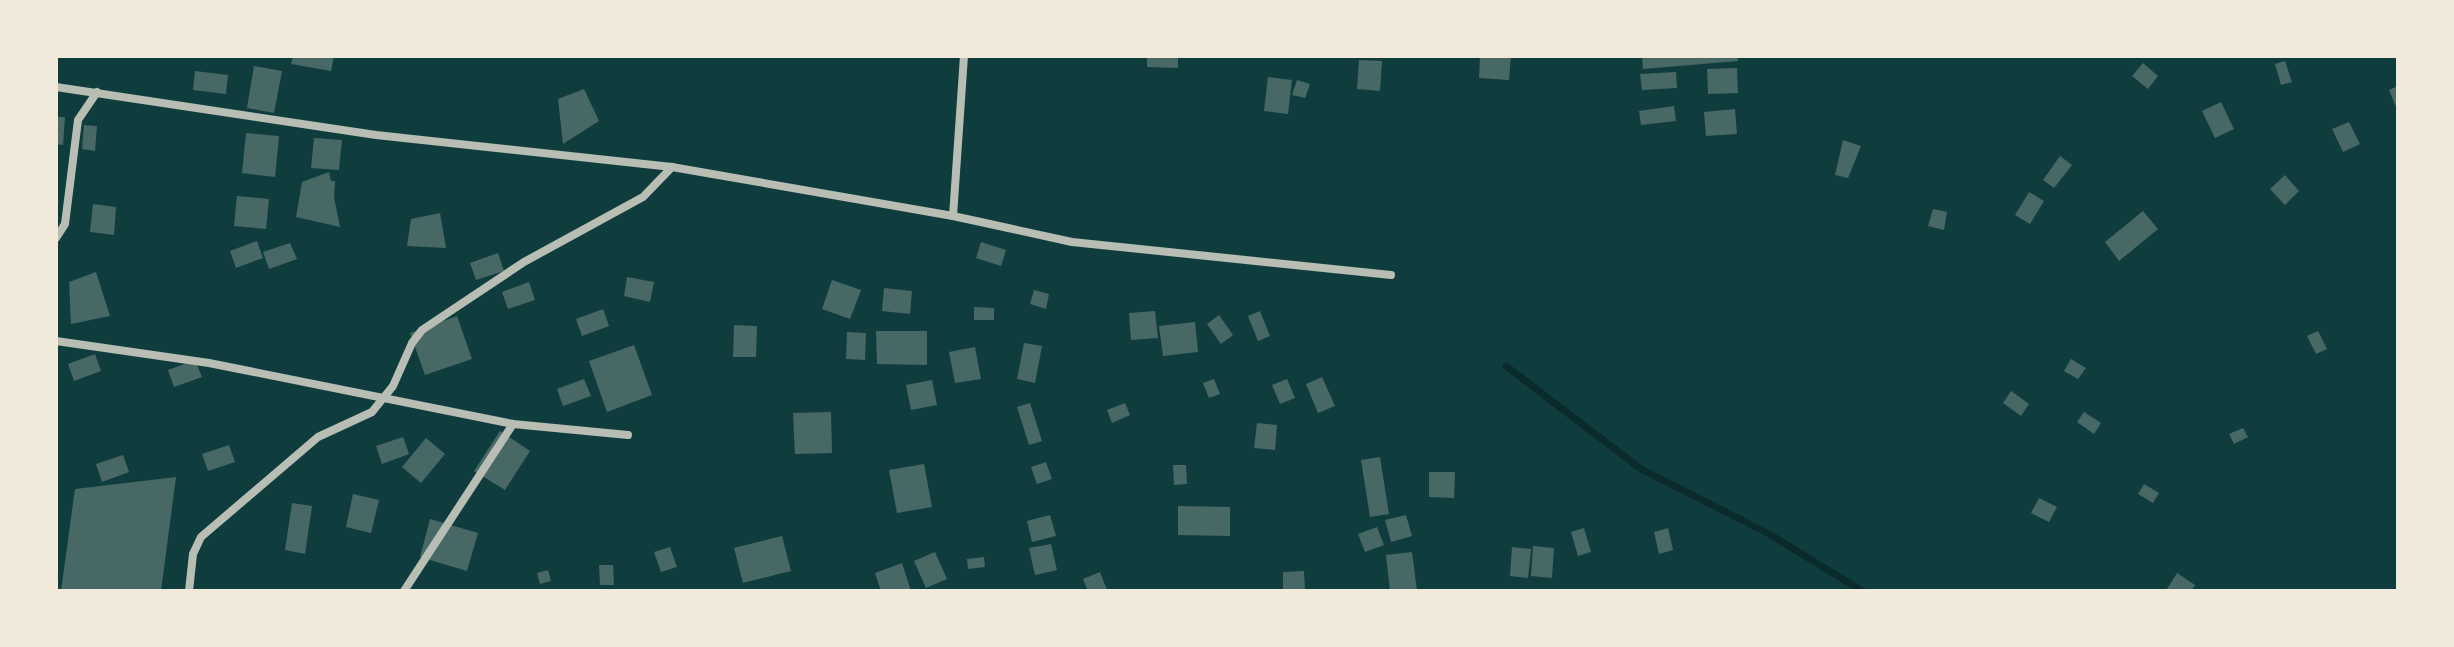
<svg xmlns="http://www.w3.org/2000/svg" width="2454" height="647" font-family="Spectral,serif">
	<rect width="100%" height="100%" fill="#0f3d3e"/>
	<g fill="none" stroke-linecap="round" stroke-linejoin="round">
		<path stroke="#0a2a2b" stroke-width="7" d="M1506 366 1641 469 1771 535 1862 591"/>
	</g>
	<g fill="#486865">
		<path d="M293 56H334L331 71 291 64Z"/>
		<path d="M1147 56H1178V68L1147 67Z"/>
		<path d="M1480 56H1511L1509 80 1479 78Z"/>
		<path d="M1642 56H1737L1738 61 1643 69Z"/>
		<path d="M1359 60 1382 61 1380 91 1357 89Z"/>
		<path d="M2285 61 2292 82 2281 85 2275 64Z"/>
		<path d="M2143 63 2158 76 2148 89 2132 76Z"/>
		<path d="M254 66 282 71 274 113 247 108Z"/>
		<path d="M1737 68 1738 93 1708 94 1707 69Z"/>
		<path d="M195 71 228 75 226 94 193 90Z"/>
		<path d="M1676 72 1677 88 1642 90 1640 74Z"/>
		<path d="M1268 77 1292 80 1288 114 1264 111Z"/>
		<path d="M1297 80 1310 84 1305 98 1292 95Z"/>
		<path d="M2398 86V112L2389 90Z"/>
		<path d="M584 89 599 121 563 144 558 99Z"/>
		<path d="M2221 102 2234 129 2215 138 2202 111Z"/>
		<path d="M1674 106 1676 121 1641 125 1639 111Z"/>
		<path d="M1735 109 1737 134 1706 136 1704 112Z"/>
		<path d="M56 117H65L63 145 56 144Z"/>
		<path d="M2349 122 2360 144 2343 152 2332 129Z"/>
		<path d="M84 125 97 126 95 151 82 149Z"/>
		<path d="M246 133 279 136 275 177 242 173Z"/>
		<path d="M314 138 342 140 339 170 311 168Z"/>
		<path d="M1843 140 1861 146 1848 178 1835 175Z"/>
		<path d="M2060 156 2072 165 2054 188 2043 180Z"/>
		<path d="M329 172 331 181H335L334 197 340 227 296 217 302 182Z"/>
		<path d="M2285 175 2299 191 2285 205 2270 189Z"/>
		<path d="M2029 192 2044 201 2030 224 2015 215Z"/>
		<path d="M237 196 269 199 266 229 234 226Z"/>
		<path d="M93 204 116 207 114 235 90 232Z"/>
		<path d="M1933 209 1947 212 1944 230 1928 226Z"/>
		<path d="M2143 211 2158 229 2119 261 2105 242Z"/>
		<path d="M440 213 446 248 407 246 411 219Z"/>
		<path d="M257 241 263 258 236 268 230 251Z"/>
		<path d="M981 242 1006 250 1001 266 976 258Z"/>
		<path d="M290 243 297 259 269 269 263 252Z"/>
		<path d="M498 253 504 271 476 280 470 263Z"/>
		<path d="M96 272 110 316 71 324 69 282Z"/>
		<path d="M627 277 654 282 650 302 624 296Z"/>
		<path d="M832 280 861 290 850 319 822 309Z"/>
		<path d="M529 282 535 300 508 309 502 292Z"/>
		<path d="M884 288 912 291 910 314 882 311Z"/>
		<path d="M1034 290 1049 294 1046 309 1030 304Z"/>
		<path d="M974 307 994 308V320H974Z"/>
		<path d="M603 309 609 326 582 336 576 319Z"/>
		<path d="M1155 311 1158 338 1131 340 1129 313Z"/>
		<path d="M1260 311 1270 336 1258 341 1248 316Z"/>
		<path d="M1219 315 1233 335 1221 344 1207 324Z"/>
		<path d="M457 316 472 359 425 375 410 333Z"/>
		<path d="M1195 322 1198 352 1163 356 1159 326Z"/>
		<path d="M734 325 757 326 756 357H733Z"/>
		<path d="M876 331H927V365L877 364Z"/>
		<path d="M2318 331 2327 349 2316 354 2307 336Z"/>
		<path d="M847 332 866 333 865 360 846 359Z"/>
		<path d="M1024 343 1042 346 1035 383 1017 379Z"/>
		<path d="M634 345 652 395 607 412 589 361Z"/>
		<path d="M975 347 981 379 955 383 949 352Z"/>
		<path d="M95 354 101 371 74 381 68 364Z"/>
		<path d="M2071 359 2086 368 2078 379 2064 371Z"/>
		<path d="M195 360 202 377 174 387 168 370Z"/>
		<path d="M1322 377 1335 406 1318 413 1306 384Z"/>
		<path d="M584 379 591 396 563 406 557 389Z"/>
		<path d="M1214 379 1220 394 1209 398 1203 383Z"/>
		<path d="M1287 379 1295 398 1280 404 1272 385Z"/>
		<path d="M932 380 937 405 911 410 906 385Z"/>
		<path d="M2011 391 2029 404 2021 416 2003 403Z"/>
		<path d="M1030 403 1042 441 1029 445 1017 407Z"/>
		<path d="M1125 403 1130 415 1112 423 1107 410Z"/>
		<path d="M831 412 832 453 795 454 793 413Z"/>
		<path d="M2084 412 2101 423 2094 434 2077 422Z"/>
		<path d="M1257 423 1277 425 1275 450 1254 448Z"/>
		<path d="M2243 428 2248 437 2234 444 2229 434Z"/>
		<path d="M500 431 530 451 505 490 474 471Z"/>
		<path d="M403 437 409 454 382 464 376 446Z"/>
		<path d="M426 438 445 454 421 483 402 467Z"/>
		<path d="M229 445 235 462 208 471 202 454Z"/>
		<path d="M123 455 129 472 102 482 96 464Z"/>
		<path d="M1380 457 1389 514 1370 517 1361 460Z"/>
		<path d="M1046 462 1052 479 1037 484 1031 467Z"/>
		<path d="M924 464 932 507 897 513 889 470Z"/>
		<path d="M1173 465H1186L1187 484 1174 485Z"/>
		<path d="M1429 472H1455L1454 498 1429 497Z"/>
		<path d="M176 477 161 591H61L75 489Z"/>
		<path d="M2144 484 2159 493 2153 503 2138 494Z"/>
		<path d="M353 494 379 500 371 533 346 527Z"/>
		<path d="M2039 498 2057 507 2049 522 2031 513Z"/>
		<path d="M292 503 312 506 305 554 285 550Z"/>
		<path d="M1178 506 1230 507V536L1178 535Z"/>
		<path d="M1050 515 1056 536 1032 542 1027 521Z"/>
		<path d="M1406 515 1412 536 1391 542 1385 520Z"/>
		<path d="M430 519 478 533 467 571 420 557Z"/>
		<path d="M1377 527 1384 545 1365 552 1358 534Z"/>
		<path d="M1584 528 1591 552 1578 556 1571 532Z"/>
		<path d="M1668 528 1673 550 1659 554 1654 532Z"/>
		<path d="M782 536 791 571 743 583 734 548Z"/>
		<path d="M1051 544 1057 570 1035 575 1029 548Z"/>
		<path d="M1533 546 1554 548 1552 578 1531 576Z"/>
		<path d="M670 547 677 567 661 572 654 552Z"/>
		<path d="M1512 547 1531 549 1528 578 1510 576Z"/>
		<path d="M935 552 947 579 926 588 914 561Z"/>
		<path d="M1412 552 1417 591H1390L1386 555Z"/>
		<path d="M984 557 985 567 968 569 967 559Z"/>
		<path d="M902 563 911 591H881L875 573Z"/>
		<path d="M599 565H613L614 585H600Z"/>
		<path d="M548 570 551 581 540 584 537 573Z"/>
		<path d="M1304 571 1305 591H1283V572Z"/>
		<path d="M1100 572 1107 590 1088 591 1083 579Z"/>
		<path d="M2177 573 2195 585 2191 591 2167 589Z"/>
	</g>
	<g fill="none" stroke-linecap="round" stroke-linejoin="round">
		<g stroke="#b8beb3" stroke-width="8">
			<path d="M56 87 376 135 672 167 953 216 1072 242 1391 275"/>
			<path d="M953 216 964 56"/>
			<path d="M56 238 65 224 78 120 97 92"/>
			<path d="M56 341 209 363 513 424 628 435"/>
			<path d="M189 591 193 554 201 537 318 437 372 412 393 386 412 343 422 330 524 262 643 197 672 167"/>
			<path d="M404 591 513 424"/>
		</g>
	</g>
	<rect width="2454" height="647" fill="none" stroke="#f1e9da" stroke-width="116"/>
</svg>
